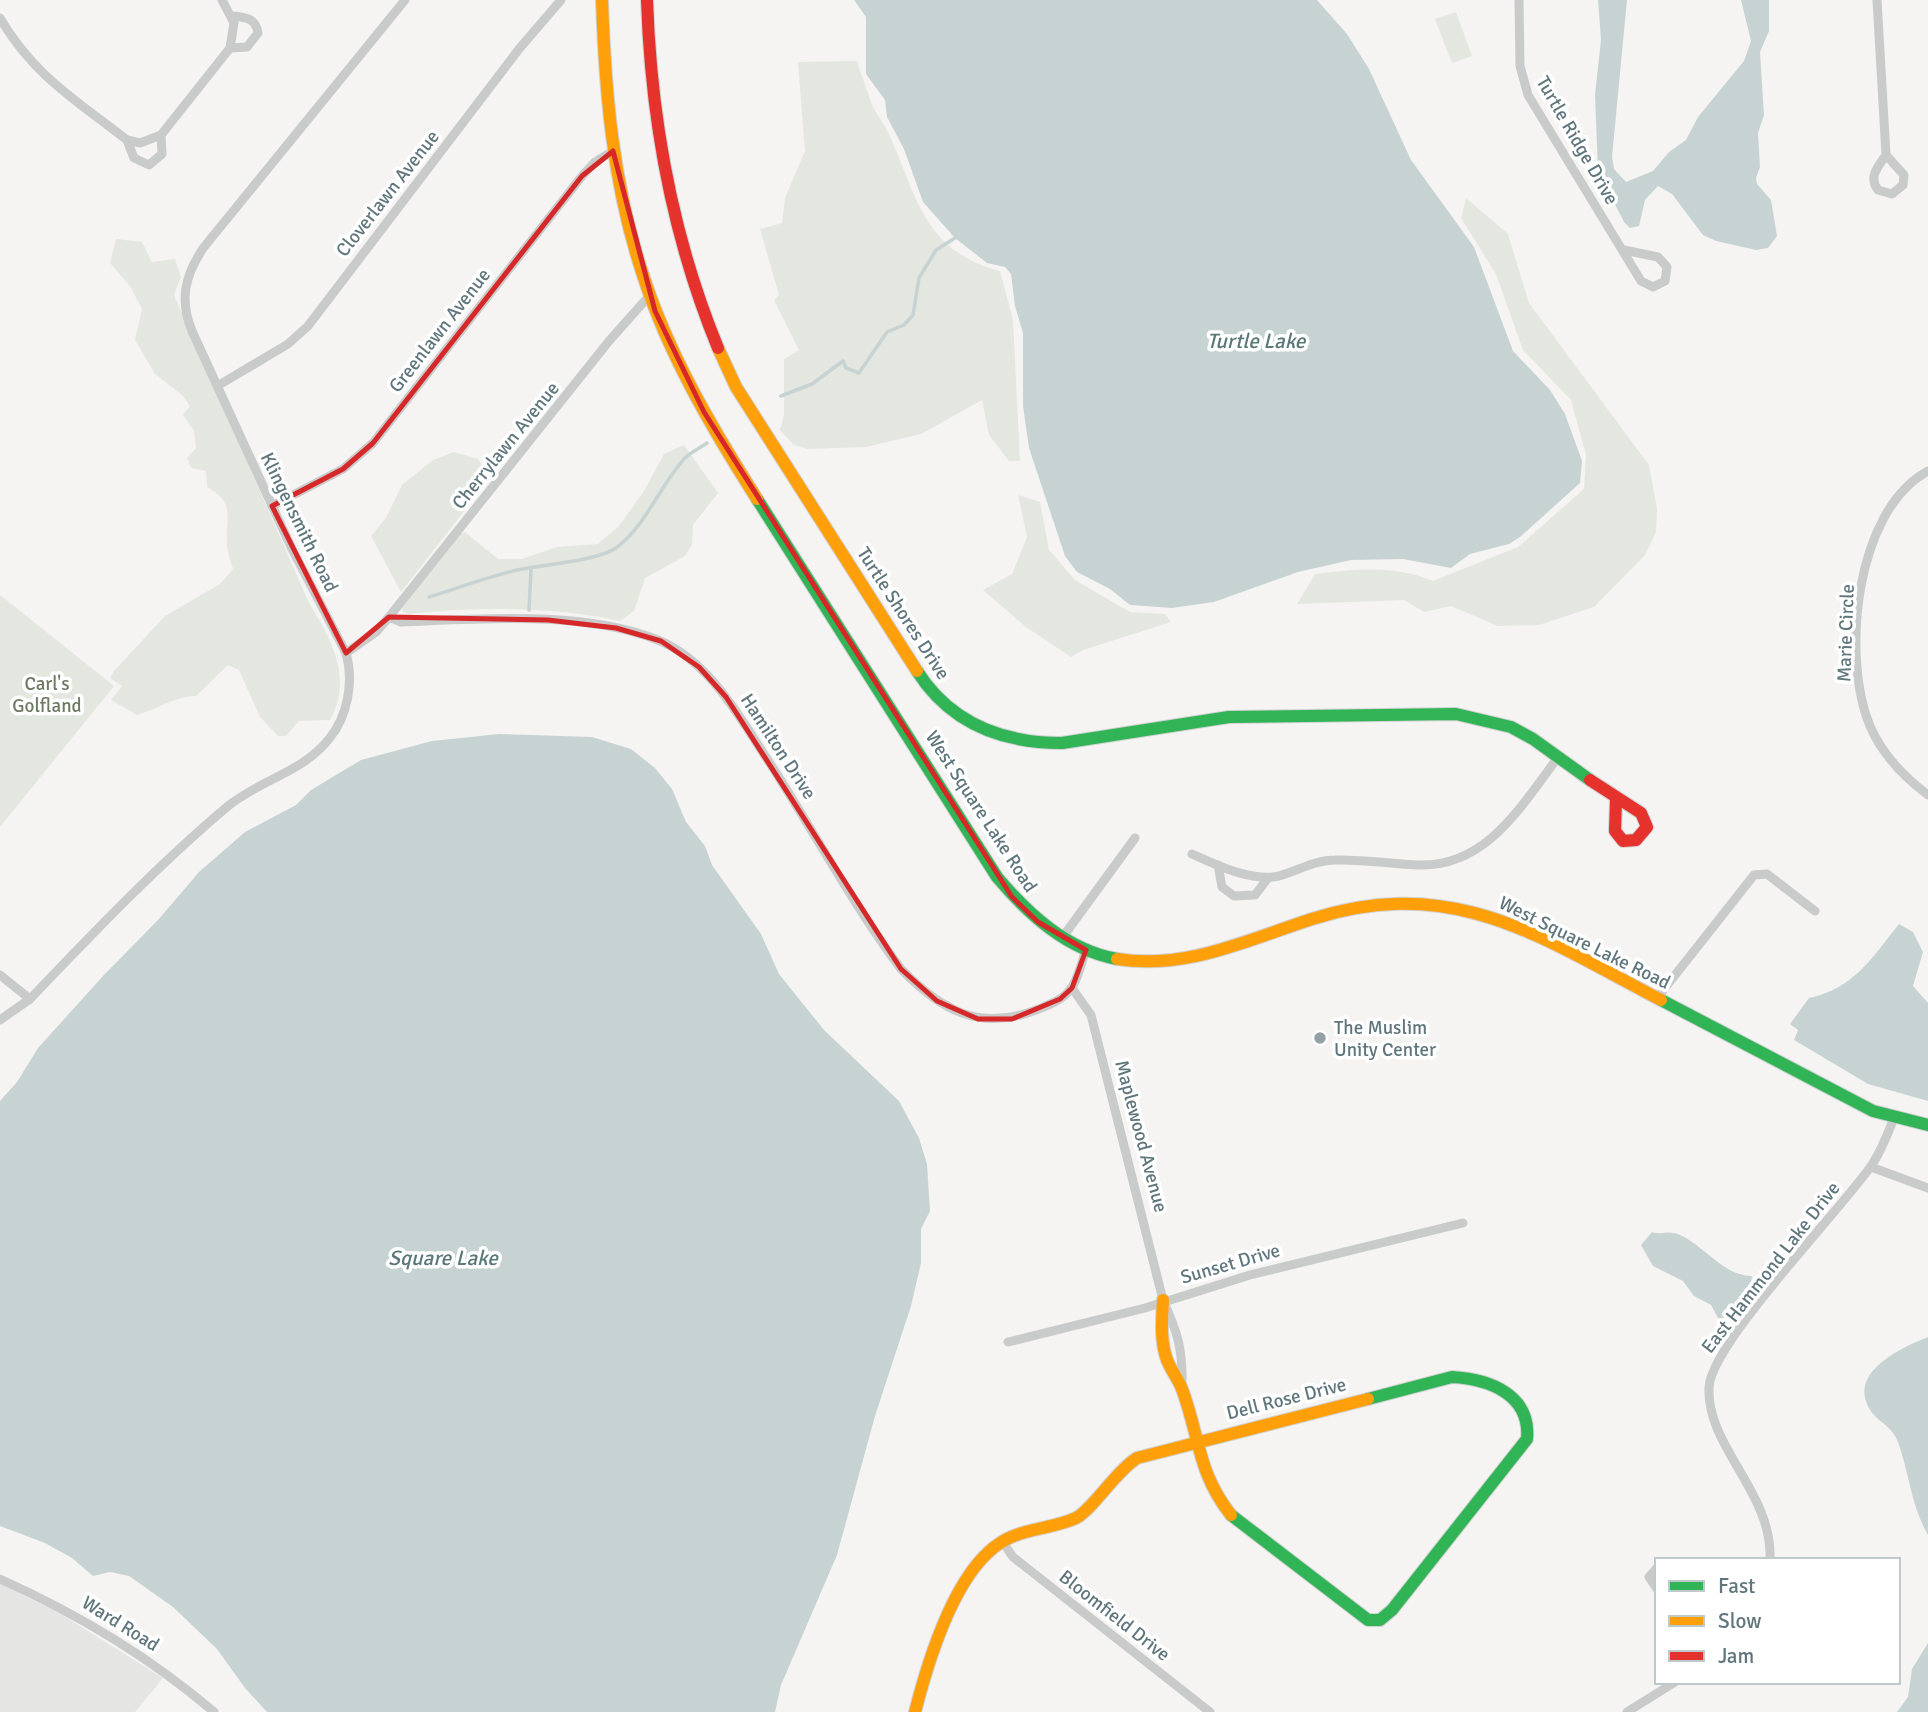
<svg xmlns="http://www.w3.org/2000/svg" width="1928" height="1712" font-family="Signika,sans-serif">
	<rect width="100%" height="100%" fill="#f5f4f3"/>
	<path fill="#e5e6e4" d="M0 1584 59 1613 163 1678 135 1712H0Z"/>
	<g fill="#e4e6e0">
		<path d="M1456 12 1472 56 1452 63 1435 19Z"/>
		<path d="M857 61C862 76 867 92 873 107 877 115 883 122 887 130 916 191 921 251 1000 271L1013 320 1020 461H1009L989 435 982 400 921 434 866 447 808 449 794 445 780 430 784 415V359L799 350 774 300 779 295 760 229 782 223 785 198 805 151 798 62Z"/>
		<path d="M1466 198 1508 234 1529 303 1649 465 1657 509 1656 532 1645 555 1594 607 1539 625 1498 626 1451 606 1424 612 1404 600 1297 604 1315 574C1357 569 1393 565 1433 581L1518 547 1584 489 1586 455 1571 400 1523 350 1496 274 1461 218Z"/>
		<path d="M116 239 142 242 152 262 175 259 181 277 174 295 309 603C332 640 353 678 330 720L299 721 286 736H278L260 717 239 670 228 665 196 696C173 697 158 709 137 715L111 700 122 686 110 678 114 671 165 616 220 584 233 569C231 562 228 554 227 546 225 519 237 503 207 487L206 471 191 468 187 458 196 448 194 431 183 415 190 406 182 395 155 374 135 340 142 309 130 286 110 263Z"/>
		<path d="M684 445 718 493 693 525 692 545 685 556 645 578 634 611 620 621C554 606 476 607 408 614L402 611V606L458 535 465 532 498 559H522L557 547 598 544 619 526 644 491 664 454Z"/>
		<path d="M454 452 478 459 490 478 401 592 371 536 386 518 402 485 433 460Z"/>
		<path d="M1018 495 1040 502 1049 550 1075 580 1130 612 1165 614 1171 622 1083 650 1071 657 1026 627 983 590 1012 574 1027 537Z"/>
		<path d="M0 595 114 686 0 827Z"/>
	</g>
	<g fill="#c7d3d3">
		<path d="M854 0H1317L1347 34 1369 69 1411 160 1474 247 1513 351 1550 390 1565 414 1582 461 1580 483 1520 537 1509 544 1470 554 1451 568 1403 559 1351 560 1298 572 1214 602 1172 608 1130 605 1110 589 1077 572 1065 556 1029 448 1023 406V333L1015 306 1011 274 1005 267 987 263 955 238 923 202 904 149 887 117 885 100 866 74V17Z"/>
		<path d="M1598 0H1627L1612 157 1614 169 1626 182 1653 171 1669 152 1686 140 1698 117 1744 61 1751 41 1741 0H1769V31L1760 52 1764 115 1758 133 1760 167 1756 178 1757 184 1771 200 1777 236 1768 248 1756 250 1716 241 1703 235 1672 194 1658 186 1645 200 1639 226 1630 228 1624 222 1598 171 1595 95 1601 40Z"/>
		<path d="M499 734 592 737 631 749 655 768 672 789 686 822 705 846 712 865 761 934 779 974 824 1030 899 1101 919 1138 927 1164 930 1211 921 1229V1263L911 1306 875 1416 837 1555 781 1685 775 1712H267L245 1688 217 1649 173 1607 129 1576 110 1572 93 1576 72 1558 45 1543 0 1526V1101L17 1082 38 1048 103 976 158 920 199 872 245 832 296 805 311 790 361 760 432 741Z"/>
		<path d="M1899 924 1913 932 1923 952 1913 986 1928 1003V1101L1868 1084 1794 1040 1798 1030 1790 1024 1809 998C1854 988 1871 959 1899 924Z"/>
		<path d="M1652 1232C1660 1235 1666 1231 1674 1233 1699 1239 1723 1277 1752 1276 1752 1288 1739 1306 1726 1309L1728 1316 1724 1321 1718 1318 1711 1305 1694 1296 1683 1281 1653 1266 1641 1245Z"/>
		<path d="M1928 1337V1535C1911 1506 1909 1472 1898 1442 1893 1428 1882 1424 1873 1414 1843 1375 1898 1349 1928 1337Z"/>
		<path d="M1928 1643V1712H1897L1908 1697 1912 1669Z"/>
	</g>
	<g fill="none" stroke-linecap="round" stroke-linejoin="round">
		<g stroke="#c7d3d3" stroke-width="3.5">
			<path d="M781 396 812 384 843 361 846 368 859 373 887 332 904 325 913 315 919 278 936 250 955 238"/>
			<path d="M429 597C458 588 487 577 517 570 541 565 597 561 616 548 646 526 660 485 685 458 691 452 700 448 707 443"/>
			<path d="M529 610 531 569"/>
		</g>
		<g stroke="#d1d2d3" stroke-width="14">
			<g id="fast">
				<path d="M757 499 997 877C1028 914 1067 950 1117 959"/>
				<path d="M917 671C950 723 1002 743 1062 743L1229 717 1456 714 1511 727 1533 739 1590 780"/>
				<path d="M1661 1000 1873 1111 1928 1125"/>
				<path d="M1231 1515 1368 1620H1380L1392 1610 1527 1439C1531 1395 1490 1379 1452 1377L1368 1399"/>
			</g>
		</g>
		<g stroke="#d1d2d3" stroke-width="14">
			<g id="slow">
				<path d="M602 0C605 92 613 184 642 272 668 354 712 428 757 499"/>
				<path d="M718 348 736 387 917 671"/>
				<path d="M1117 959C1186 970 1247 940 1312 919 1454 874 1540 937 1661 1000"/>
				<path d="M1163 1300C1162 1320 1160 1341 1167 1360 1171 1370 1178 1379 1182 1389 1200 1437 1197 1472 1231 1515"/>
				<path d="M915 1712C928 1661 954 1573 1000 1543 1022 1528 1053 1529 1076 1518 1093 1509 1115 1472 1137 1458L1368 1399"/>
			</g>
		</g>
		<g stroke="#d1d2d3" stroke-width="14">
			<g id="jam">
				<path d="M647 0C651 121 672 236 718 348"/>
				<path d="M1590 780 1641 813 1647 827 1636 840 1623 841 1615 831 1616 800"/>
			</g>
		</g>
		<g stroke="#c9caca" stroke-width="9">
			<path d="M1519 0 1520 66 1528 95 1641 281 1653 287 1665 281 1667 267 1658 257 1624 250"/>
			<path d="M1877 0 1886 155C1878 167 1868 177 1878 190L1892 194 1903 185 1904 175 1886 155"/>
			<path d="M0 18C34 76 76 100 127 140L140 143 161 135 230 48 234 23 222 0"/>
			<path d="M230 48 247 47 258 33C256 18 245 17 232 16"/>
			<path d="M127 140 134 158 149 165 162 154 161 135"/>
			<path d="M219 385 288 344 308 326 519 49 561 0"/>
			<path d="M1928 471C1855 510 1841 657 1870 726 1882 754 1904 777 1928 795"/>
			<path d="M272 506 343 469 373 443 582 176 595 162 613 151"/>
			<path d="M389 617 401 622C480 619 584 610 658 640 712 662 742 722 773 768 815 834 854 906 901 969 941 1010 979 1032 1036 1010 1048 1005 1061 1001 1069 991 1078 981 1081 963 1086 950"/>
			<path d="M346 653 376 632 389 617 609 341 650 295"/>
			<path d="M1192 854C1217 865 1251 882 1279 876 1297 871 1315 860 1335 860 1363 859 1391 864 1419 865 1488 867 1522 804 1559 756"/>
			<path d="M1218 865 1222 887 1234 896 1255 895 1268 878"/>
			<path d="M1062 938 1135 838"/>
			<path d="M0 975 30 999"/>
			<path d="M1072 988 1091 1015 1163 1300C1178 1333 1183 1350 1182 1387"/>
			<path d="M1657 998 1754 875 1767 874 1815 911"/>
			<path d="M0 1020 30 999C93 933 158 865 228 806 260 780 303 772 329 739 348 716 354 681 346 653L292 549 192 331C179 299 185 275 204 247L405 0"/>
			<path d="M1871 1167 1928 1188"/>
			<path d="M1008 1342 1145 1308 1250 1275 1463 1223"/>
			<path d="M1002 1541 1013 1557 1210 1712"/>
			<path d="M1770 1560C1773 1492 1706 1447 1709 1387 1712 1342 1840 1211 1871 1166 1881 1152 1887 1135 1894 1118"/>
			<path d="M1657 1568 1649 1577 1657 1589"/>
			<path d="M0 1579C78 1614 149 1656 214 1712"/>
			<path d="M1627 1712 1675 1682"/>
		</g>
		<use href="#fast" stroke="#30b455" stroke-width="12"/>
		<use href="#slow" stroke="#ff9f0a" stroke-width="12"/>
		<use href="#jam" stroke="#e5322d" stroke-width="12"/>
	</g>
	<path fill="none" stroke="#d62828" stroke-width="5" stroke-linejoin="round" d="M613 151 655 311 704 412 1012 897 1038 922 1086 950 1072 988 1060 999 1012 1019H978L937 1001 901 969 726 697 699 667 661 641 616 628 548 620 389 617 346 653 272 506 343 469 373 443 582 176Z"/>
	<circle fill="#94a2a6" stroke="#fff" stroke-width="2.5" cx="1320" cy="1038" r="7"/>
	<g text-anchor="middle" stroke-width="7" stroke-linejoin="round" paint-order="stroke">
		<g font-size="19" fill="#60767d" stroke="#fff">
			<text transform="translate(1578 140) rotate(60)" y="7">Turtle Ridge Drive</text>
			<text transform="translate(387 193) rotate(-52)" y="7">Cloverlawn Avenue</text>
			<text transform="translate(439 330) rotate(-52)" y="7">Greenlawn Avenue</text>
			<text transform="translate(505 445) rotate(-51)" y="7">Cherrylawn Avenue</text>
			<text transform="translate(300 522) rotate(64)" y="7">Klingensmith Road</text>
			<text transform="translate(904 613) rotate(57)" y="7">Turtle Shores Drive</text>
			<text transform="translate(1845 633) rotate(-88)" y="7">Marie Circle</text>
			<text transform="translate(779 746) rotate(57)" y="7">Hamilton Drive</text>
			<text transform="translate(982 811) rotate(57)" y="7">West Square Lake Road</text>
			<text transform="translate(1585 942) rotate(26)" y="7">West Square Lake Road</text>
			<text transform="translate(1142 1136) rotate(75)" y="7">Maplewood Avenue</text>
			<text transform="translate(1230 1263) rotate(-16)" y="7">Sunset Drive</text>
			<text transform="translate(1770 1267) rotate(-52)" y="7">East Hammond Lake Drive</text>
			<text transform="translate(1286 1398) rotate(-14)" y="7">Dell Rose Drive</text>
			<text transform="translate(1115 1615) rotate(38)" y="7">Bloomfield Drive</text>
			<text transform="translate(121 1623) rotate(32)" y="7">Ward Road</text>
		</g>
		<g font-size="19" fill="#6c7a63" stroke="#fff">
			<text x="47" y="690">Carl's<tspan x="47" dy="22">Golfland</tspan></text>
		</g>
		<g font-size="19" fill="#60767d" stroke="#fff" text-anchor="start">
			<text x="1334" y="1034">The Muslim<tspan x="1334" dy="22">Unity Center</tspan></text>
		</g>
		<g font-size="21" font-style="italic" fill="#5a7779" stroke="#fff">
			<text x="1256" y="348">Turtle Lake</text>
			<text x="443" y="1265">Square Lake</text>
		</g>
	</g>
	<rect x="1655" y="1558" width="245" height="126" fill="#ffffff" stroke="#bfc8cb" stroke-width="2"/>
	<rect x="1669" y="1581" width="35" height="10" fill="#30b455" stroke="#bfc8cb" stroke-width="2"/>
	<text x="1718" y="1593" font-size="21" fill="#60767d">Fast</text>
	<rect x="1669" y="1616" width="35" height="10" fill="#ff9f0a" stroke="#bfc8cb" stroke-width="2"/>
	<text x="1718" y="1628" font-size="21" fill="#60767d">Slow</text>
	<rect x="1669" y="1651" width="35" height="10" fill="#e5322d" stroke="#bfc8cb" stroke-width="2"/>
	<text x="1718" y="1663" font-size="21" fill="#60767d">Jam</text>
</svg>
